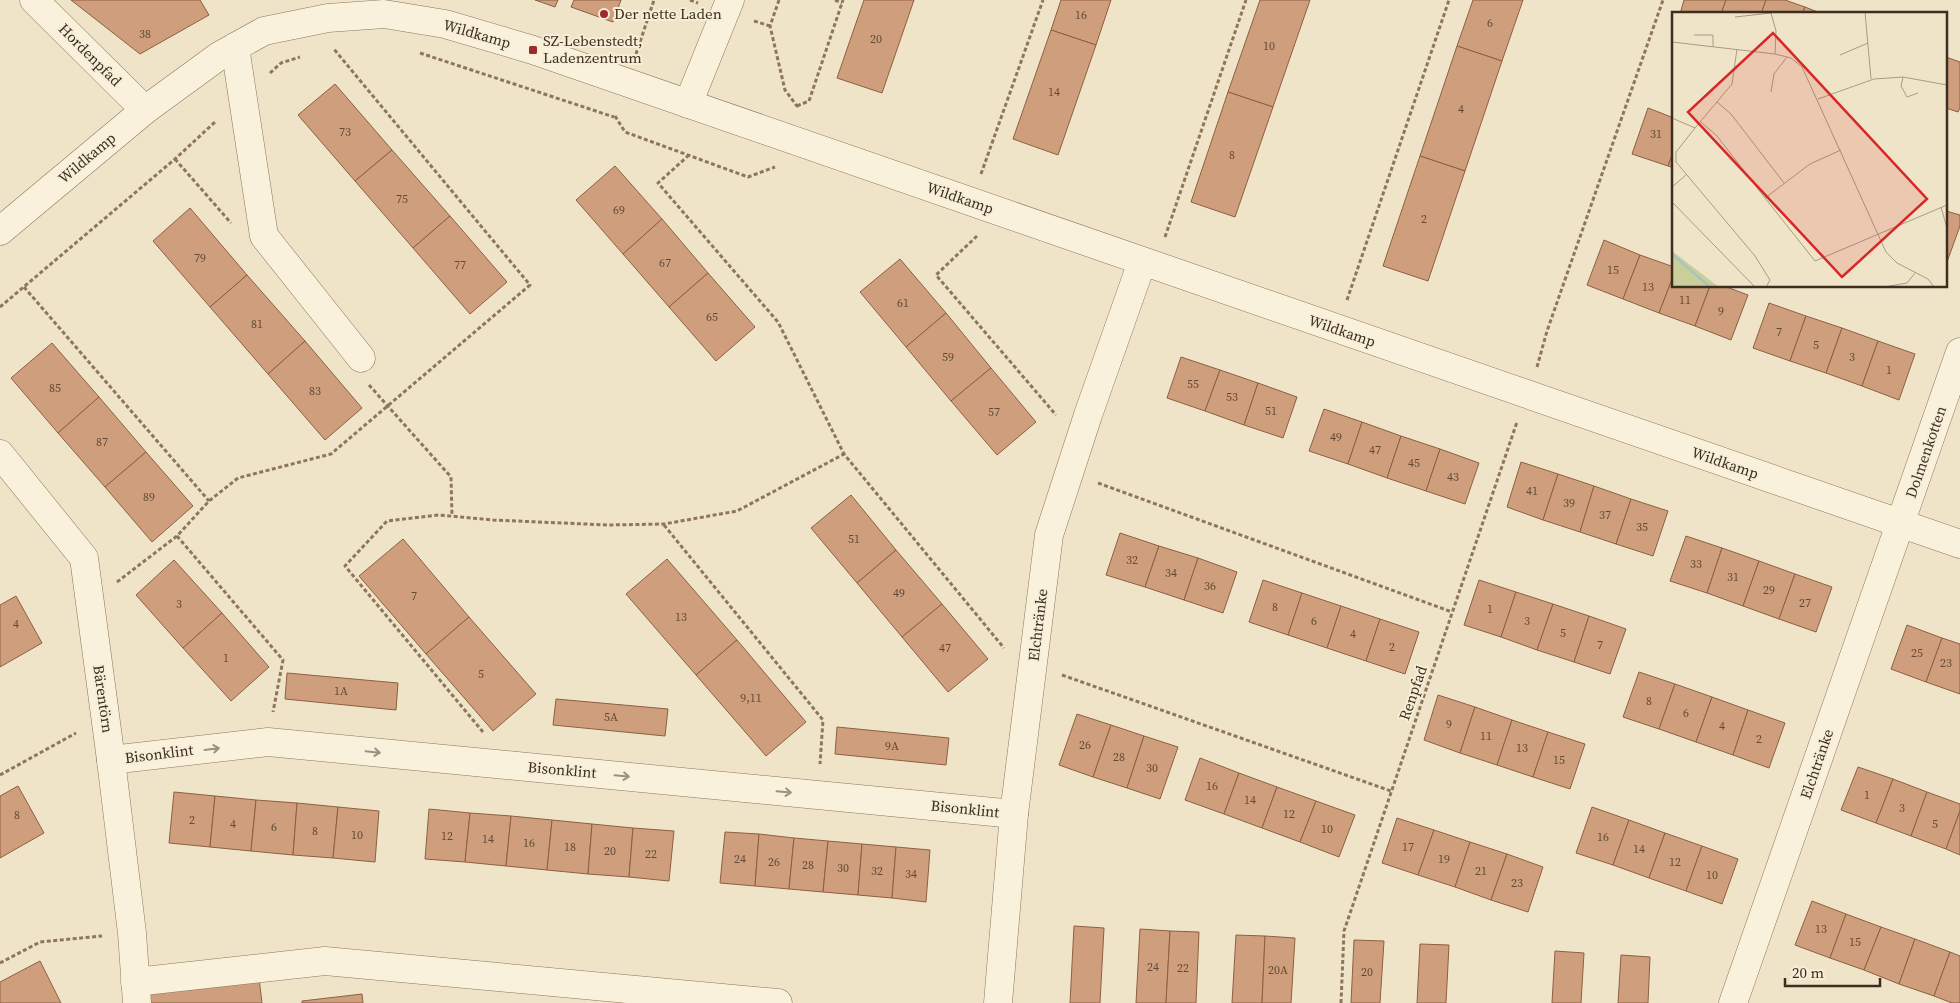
<svg xmlns="http://www.w3.org/2000/svg" width="1960" height="1003" font-family="'Source Serif 4',serif">
	<rect width="100%" height="100%" fill="#f0e4c8"/>
	<g fill="#cf9f7d" stroke="#8d5f41">
		<path d="M71 0H200L209 15 140 54Z"/>
		<path d="M535 0H558L555 7Z"/>
		<path d="M574 0H621L613 22 571 7Z"/>
		<path d="M864 0H914L882 93 837 78Z"/>
		<path d="M1061 0H1111L1096 45 1051 30Z"/>
		<path d="M1260 0H1310L1273 107 1228 92Z"/>
		<path d="M1473 0H1523L1502 61 1457 46Z"/>
		<path d="M1684 0H1726L1721 14H1680Z"/>
		<path d="M1726 0H1766L1761 14H1721Z"/>
		<path d="M1766 0H1785L1805 7 1802 14H1761Z"/>
		<path d="M1805 7 1823 14H1802Z"/>
		<path d="M1051 30 1096 45 1058 155 1013 139Z"/>
		<path d="M1457 46 1502 61 1465 171 1420 156Z"/>
		<path d="M1946 57 1960 62V108L1958 112 1946 108Z"/>
		<path d="M335 84 392 150 355 181 298 115Z"/>
		<path d="M1228 92 1273 107 1235 217 1191 202Z"/>
		<path d="M1648 108 1674 118V150L1668 166 1632 154Z"/>
		<path d="M392 150 450 216 413 248 355 181Z"/>
		<path d="M1674 150V168L1668 166Z"/>
		<path d="M1420 156 1465 171 1428 281 1383 266Z"/>
		<path d="M615 166 662 219 623 254 576 200Z"/>
		<path d="M190 208 247 275 210 307 153 241Z"/>
		<path d="M1946 211 1960 215V226L1947 262Z"/>
		<path d="M450 216 507 282 470 314 413 248Z"/>
		<path d="M662 219 708 273 669 307 623 254Z"/>
		<path d="M1604 240 1640 255 1623 299 1587 285Z"/>
		<path d="M1640 255 1674 267V274L1659 313 1623 299Z"/>
		<path d="M900 259 946 313 906 347 860 292Z"/>
		<path d="M708 273 755 327 716 361 669 307Z"/>
		<path d="M1674 274V286H1710L1695 326 1659 313Z"/>
		<path d="M247 275 305 341 268 374 210 307Z"/>
		<path d="M1710 286H1724L1748 295 1731 340 1695 326Z"/>
		<path d="M1769 303 1806 316 1790 361 1753 348Z"/>
		<path d="M946 313 991 368 951 401 906 347Z"/>
		<path d="M1806 316 1842 328 1826 373 1790 361Z"/>
		<path d="M1842 328 1878 341 1862 386 1826 373Z"/>
		<path d="M305 341 362 408 325 440 268 374Z"/>
		<path d="M1878 341 1915 354 1899 400 1862 386Z"/>
		<path d="M52 343 99 397 58 433 11 378Z"/>
		<path d="M1181 357 1220 370 1205 411 1167 398Z"/>
		<path d="M991 368 1036 422 997 455 951 401Z"/>
		<path d="M1220 370 1258 383 1244 425 1205 411Z"/>
		<path d="M1258 383 1297 397 1283 438 1244 425Z"/>
		<path d="M99 397 146 452 105 487 58 433Z"/>
		<path d="M1324 409 1362 422 1348 464 1309 451Z"/>
		<path d="M1362 422 1401 436 1387 478 1348 464Z"/>
		<path d="M1401 436 1440 449 1426 491 1387 478Z"/>
		<path d="M1440 449 1479 463 1465 504 1426 491Z"/>
		<path d="M146 452 193 506 152 542 105 487Z"/>
		<path d="M1521 462 1558 474 1543 520 1507 507Z"/>
		<path d="M1558 474 1594 486 1580 532 1543 520Z"/>
		<path d="M1594 486 1631 499 1616 544 1580 532Z"/>
		<path d="M851 495 896 550 857 583 811 528Z"/>
		<path d="M1631 499 1668 511 1653 556 1616 544Z"/>
		<path d="M1120 533 1159 546 1145 587 1106 575Z"/>
		<path d="M1686 536 1722 548 1707 593 1670 581Z"/>
		<path d="M403 539 469 617 426 654 359 576Z"/>
		<path d="M1159 546 1198 558 1184 600 1145 587Z"/>
		<path d="M1722 548 1759 561 1743 606 1707 593Z"/>
		<path d="M896 550 942 604 902 637 857 583Z"/>
		<path d="M1198 558 1237 572 1223 613 1184 600Z"/>
		<path d="M667 559 737 640 696 675 626 594Z"/>
		<path d="M174 560 222 613 183 648 136 595Z"/>
		<path d="M1759 561 1795 574 1779 619 1743 606Z"/>
		<path d="M1795 574 1832 587 1816 632 1779 619Z"/>
		<path d="M1263 580 1302 593 1288 635 1249 622Z"/>
		<path d="M1479 580 1516 592 1501 637 1464 625Z"/>
		<path d="M1516 592 1553 604 1537 650 1501 637Z"/>
		<path d="M1302 593 1341 606 1327 648 1288 635Z"/>
		<path d="M16 596 42 643 0 667V605Z"/>
		<path d="M942 604 988 659 948 692 902 637Z"/>
		<path d="M1553 604 1589 616 1574 662 1537 650Z"/>
		<path d="M1341 606 1380 619 1366 661 1327 648Z"/>
		<path d="M222 613 269 667 231 701 183 648Z"/>
		<path d="M1589 616 1626 629 1610 674 1574 662Z"/>
		<path d="M469 617 536 694 493 731 426 654Z"/>
		<path d="M1380 619 1419 632 1405 674 1366 661Z"/>
		<path d="M1907 625 1942 638 1926 682 1891 669Z"/>
		<path d="M1942 638 1960 644V694L1926 682Z"/>
		<path d="M737 640 806 722 766 756 696 675Z"/>
		<path d="M1639 672 1675 684 1659 729 1623 717Z"/>
		<path d="M287 673 398 683 396 710 285 699Z"/>
		<path d="M1675 684 1712 697 1696 742 1659 729Z"/>
		<path d="M1438 695 1475 707 1460 753 1424 740Z"/>
		<path d="M1712 697 1748 710 1733 755 1696 742Z"/>
		<path d="M556 699 668 709 665 736 553 725Z"/>
		<path d="M1475 707 1512 720 1497 765 1460 753Z"/>
		<path d="M1748 710 1785 723 1769 768 1733 755Z"/>
		<path d="M1077 714 1111 725 1093 777 1059 765Z"/>
		<path d="M1512 720 1548 732 1533 777 1497 765Z"/>
		<path d="M1111 725 1144 736 1127 788 1093 777Z"/>
		<path d="M837 727 949 738 946 765 835 754Z"/>
		<path d="M1548 732 1585 744 1570 789 1533 777Z"/>
		<path d="M1144 736 1178 747 1160 799 1127 788Z"/>
		<path d="M1200 758 1239 773 1224 814 1185 800Z"/>
		<path d="M1858 767 1893 779 1876 823 1841 810Z"/>
		<path d="M1239 773 1277 787 1262 828 1224 814Z"/>
		<path d="M1893 779 1927 792 1911 836 1876 823Z"/>
		<path d="M18 786 44 833 0 858V796Z"/>
		<path d="M1277 787 1316 801 1300 842 1262 828Z"/>
		<path d="M174 792 215 796 210 847 169 843Z"/>
		<path d="M1927 792 1960 804V811L1946 849 1911 836Z"/>
		<path d="M215 796 256 800 251 851 210 847Z"/>
		<path d="M256 800 297 803 293 855 251 851Z"/>
		<path d="M1316 801 1355 815 1339 857 1300 842Z"/>
		<path d="M297 803 338 807 333 858 293 855Z"/>
		<path d="M338 807 379 811 375 862 333 858Z"/>
		<path d="M1592 807 1629 820 1613 865 1576 853Z"/>
		<path d="M429 809 470 813 465 862 425 859Z"/>
		<path d="M1960 811V855L1946 849Z"/>
		<path d="M470 813 511 816 506 866 465 862Z"/>
		<path d="M511 816 552 820 547 870 506 866Z"/>
		<path d="M1397 818 1434 830 1418 875 1382 863Z"/>
		<path d="M552 820 592 824 588 874 547 870Z"/>
		<path d="M1629 820 1665 833 1649 878 1613 865Z"/>
		<path d="M592 824 633 828 629 877 588 874Z"/>
		<path d="M633 828 674 831 669 881 629 877Z"/>
		<path d="M1434 830 1470 842 1455 887 1418 875Z"/>
		<path d="M725 832 759 834 755 886 720 883Z"/>
		<path d="M1665 833 1702 846 1686 891 1649 878Z"/>
		<path d="M759 834 794 838 789 889 755 886Z"/>
		<path d="M794 838 828 841 823 892 789 889Z"/>
		<path d="M828 841 862 844 858 895 823 892Z"/>
		<path d="M1470 842 1507 854 1491 900 1455 887Z"/>
		<path d="M862 844 896 847 892 898 858 895Z"/>
		<path d="M1702 846 1738 859 1722 904 1686 891Z"/>
		<path d="M896 847 930 850 926 902 892 898Z"/>
		<path d="M1507 854 1543 867 1528 912 1491 900Z"/>
		<path d="M1812 901 1846 914 1830 958 1795 945Z"/>
		<path d="M1846 914 1881 927 1864 970 1830 958Z"/>
		<path d="M1074 926 1104 928 1100 1003H1070Z"/>
		<path d="M1881 927 1915 939 1899 984 1864 970Z"/>
		<path d="M1140 929 1170 931 1166 1003H1136Z"/>
		<path d="M1170 931 1199 932 1196 1003H1166Z"/>
		<path d="M1236 935 1265 936 1262 1003H1232Z"/>
		<path d="M1265 936 1295 938 1291 1003H1262Z"/>
		<path d="M1915 939 1950 952 1934 996 1899 984Z"/>
		<path d="M1354 940 1384 941 1380 1003H1351Z"/>
		<path d="M1420 944 1449 945 1446 1003H1417Z"/>
		<path d="M1555 951 1584 953 1581 1003H1552Z"/>
		<path d="M1950 952 1960 956V1003H1952L1934 996Z"/>
		<path d="M1621 955 1650 957 1648 1003H1618Z"/>
		<path d="M40 961 61 1003H0V982Z"/>
		<path d="M259 978 262 1003H150L149 990Z"/>
		<path d="M362 994 363 1003H302V1001Z"/>
	</g>
	<g fill="none" stroke-linecap="round" stroke-linejoin="round">
		<g stroke="#8d765c" stroke-width="29">
			<g id="minor">
				<path d="M34 0 145 110"/>
				<path d="M235 47 264 236 361 358"/>
				<path d="M688 104 730 0"/>
				<path d="M0 231 145 110 219 56 264 31 328 18 384 14 445 24 533 50 1960 544"/>
				<path d="M0 454 84 558 111 760 132 933 137 1003"/>
				<path d="M111 760 268 742 1014 814"/>
				<path d="M135 982 325 961 778 1003"/>
				<path d="M998 1003 1014 814 1049 535 1088 415 1142 262"/>
				<path d="M1733 1003 1960 352"/>
			</g>
		</g>
		<g stroke="#8d765c" stroke-width="3" stroke-dasharray="4 2.5" stroke-linecap="butt">
			<path d="M690 0 698 3"/>
			<path d="M779 0 770 26 785 90 797 106 795 109"/>
			<path d="M835 0 842 3"/>
			<path d="M754 21 770 26"/>
			<path d="M420 53 614 117"/>
			<path d="M636 54 654 0"/>
			<path d="M270 73 281 63 300 57"/>
			<path d="M797 106 809 101 843 0"/>
			<path d="M615 116 625 132 748 177 775 167"/>
			<path d="M689 155 658 183 778 322 844 454 1004 648"/>
			<path d="M175 159 231 223"/>
			<path d="M981 174 1043 0"/>
			<path d="M977 236 936 275 1056 415"/>
			<path d="M1165 237 1246 0"/>
			<path d="M24 287 209 501"/>
			<path d="M1347 300 1449 0"/>
			<path d="M0 307 175 159 215 122"/>
			<path d="M1537 367 1547 331 1663 0"/>
			<path d="M369 385 451 477 452 516"/>
			<path d="M1098 483 1452 612"/>
			<path d="M664 525 823 720 820 764"/>
			<path d="M177 536 283 660 273 712"/>
			<path d="M117 582 177 536 209 501 238 478 331 454 530 285 333 48"/>
			<path d="M1062 675 1391 791"/>
			<path d="M483 732 345 566 387 521 439 515 493 520 608 525 664 524 737 511 844 454"/>
			<path d="M0 775 76 733"/>
			<path d="M0 963 40 942 102 936"/>
			<path d="M1341 1003 1344 931 1517 422"/>
		</g>
		<use href="#minor" stroke="#faf1dc" stroke-width="28"/>
	</g>
	<defs><path id="oneway-shaft" d="M-6 0H5M1.5-3L5.5 0L1.5 3" fill="none" stroke-width="1.6" stroke-linecap="round" stroke-linejoin="round" transform="scale(1.25)"/></defs>
	<g stroke="#9c907e">
		<use href="#oneway-shaft" transform="translate(212 749) rotate(-7)"/>
		<use href="#oneway-shaft" transform="translate(373 752) rotate(6)"/>
		<use href="#oneway-shaft" transform="translate(622 776) rotate(5)"/>
		<use href="#oneway-shaft" transform="translate(784 792) rotate(5)"/>
	</g>
	<g fill="#9e2a2b" stroke="#f7eed8" stroke-width="2">
		<circle cx="604" cy="14" r="5"/>
		<rect x="528" y="45" width="10" height="10" rx="2.5"/>
	</g>
	<g text-anchor="middle" stroke-width="4" stroke-linejoin="round" paint-order="stroke">
		<g font-size="12" fill="#624a37">
			<text x="1081" y="19">16</text>
			<text x="1490" y="27">6</text>
			<text x="145" y="38">38</text>
			<text x="876" y="43">20</text>
			<text x="1269" y="50">10</text>
			<text x="1054" y="96">14</text>
			<text x="1461" y="113">4</text>
			<text x="345" y="136">73</text>
			<text x="1656" y="138">31</text>
			<text x="1232" y="159">8</text>
			<text x="402" y="203">75</text>
			<text x="619" y="214">69</text>
			<text x="1424" y="223">2</text>
			<text x="200" y="262">79</text>
			<text x="665" y="267">67</text>
			<text x="460" y="269">77</text>
			<text x="1613" y="274">15</text>
			<text x="1648" y="291">13</text>
			<text x="1685" y="304">11</text>
			<text x="903" y="307">61</text>
			<text x="1721" y="315">9</text>
			<text x="712" y="321">65</text>
			<text x="257" y="328">81</text>
			<text x="1779" y="336">7</text>
			<text x="1816" y="349">5</text>
			<text x="948" y="361">59</text>
			<text x="1852" y="361">3</text>
			<text x="1889" y="374">1</text>
			<text x="1193" y="388">55</text>
			<text x="55" y="392">85</text>
			<text x="315" y="395">83</text>
			<text x="1232" y="401">53</text>
			<text x="1271" y="415">51</text>
			<text x="994" y="416">57</text>
			<text x="1336" y="441">49</text>
			<text x="102" y="446">87</text>
			<text x="1375" y="454">47</text>
			<text x="1414" y="467">45</text>
			<text x="1453" y="481">43</text>
			<text x="1532" y="495">41</text>
			<text x="149" y="501">89</text>
			<text x="1569" y="507">39</text>
			<text x="1605" y="519">37</text>
			<text x="1642" y="531">35</text>
			<text x="854" y="543">51</text>
			<text x="1132" y="564">32</text>
			<text x="1696" y="568">33</text>
			<text x="1171" y="577">34</text>
			<text x="1733" y="581">31</text>
			<text x="1210" y="590">36</text>
			<text x="1769" y="594">29</text>
			<text x="899" y="597">49</text>
			<text x="414" y="600">7</text>
			<text x="1805" y="607">27</text>
			<text x="179" y="608">3</text>
			<text x="1275" y="611">8</text>
			<text x="1490" y="613">1</text>
			<text x="681" y="621">13</text>
			<text x="1314" y="625">6</text>
			<text x="1527" y="625">3</text>
			<text x="16" y="628">4</text>
			<text x="1563" y="637">5</text>
			<text x="1353" y="638">4</text>
			<text x="1600" y="649">7</text>
			<text x="1392" y="651">2</text>
			<text x="945" y="652">47</text>
			<text x="1917" y="657">25</text>
			<text x="226" y="662">1</text>
			<text x="1946" y="667">23</text>
			<text x="481" y="678">5</text>
			<text x="341" y="695">1A</text>
			<text x="751" y="702">9,11</text>
			<text x="1649" y="705">8</text>
			<text x="1686" y="717">6</text>
			<text x="611" y="721">5A</text>
			<text x="1449" y="728">9</text>
			<text x="1722" y="730">4</text>
			<text x="1486" y="740">11</text>
			<text x="1759" y="743">2</text>
			<text x="1085" y="749">26</text>
			<text x="892" y="750">9A</text>
			<text x="1522" y="752">13</text>
			<text x="1119" y="761">28</text>
			<text x="1559" y="764">15</text>
			<text x="1152" y="772">30</text>
			<text x="1212" y="790">16</text>
			<text x="1867" y="799">1</text>
			<text x="1250" y="804">14</text>
			<text x="1902" y="812">3</text>
			<text x="1289" y="818">12</text>
			<text x="17" y="819">8</text>
			<text x="192" y="824">2</text>
			<text x="233" y="828">4</text>
			<text x="1935" y="828">5</text>
			<text x="274" y="831">6</text>
			<text x="1327" y="833">10</text>
			<text x="315" y="835">8</text>
			<text x="357" y="839">10</text>
			<text x="447" y="840">12</text>
			<text x="1603" y="841">16</text>
			<text x="488" y="843">14</text>
			<text x="529" y="847">16</text>
			<text x="570" y="851">18</text>
			<text x="1408" y="851">17</text>
			<text x="1639" y="853">14</text>
			<text x="610" y="855">20</text>
			<text x="651" y="858">22</text>
			<text x="740" y="863">24</text>
			<text x="1444" y="863">19</text>
			<text x="774" y="866">26</text>
			<text x="1675" y="866">12</text>
			<text x="808" y="869">28</text>
			<text x="843" y="872">30</text>
			<text x="877" y="875">32</text>
			<text x="1481" y="875">21</text>
			<text x="911" y="878">34</text>
			<text x="1712" y="879">10</text>
			<text x="1517" y="887">23</text>
			<text x="1821" y="933">13</text>
			<text x="1855" y="946">15</text>
			<text x="1153" y="971">24</text>
			<text x="1183" y="972">22</text>
			<text x="1278" y="974">20A</text>
			<text x="1367" y="976">20</text>
		</g>
		<g font-size="15" fill="#3d2e20" stroke="#f7eed8" text-anchor="start">
			<text x="614" y="19">Der nette Laden</text>
			<text x="543" y="46">SZ-Lebenstedt,<tspan x="543" dy="17">Ladenzentrum</tspan></text>
		</g>
		<g font-size="15" fill="#3d2e20" stroke="#f7eed8">
			<text transform="translate(477 34) rotate(16)" y="5">Wildkamp</text>
			<text transform="translate(90 55) rotate(45)" y="5">Hordenpfad</text>
			<text transform="translate(87 158) rotate(-40)" y="5">Wildkamp</text>
			<text transform="translate(960 198) rotate(19)" y="5">Wildkamp</text>
			<text transform="translate(1342 331) rotate(19)" y="5">Wildkamp</text>
			<text transform="translate(1926 452) rotate(-71)" y="5">Dolmenkotten</text>
			<text transform="translate(1725 463) rotate(19)" y="5">Wildkamp</text>
			<text transform="translate(1038 625) rotate(-83)" y="5">Elchtränke</text>
			<text transform="translate(1413 693) rotate(-71)" y="5">Renpfad</text>
			<text transform="translate(103 699) rotate(82)" y="5">Bärentörn</text>
			<text transform="translate(159 754) rotate(-7)" y="5">Bisonklint</text>
			<text transform="translate(1817 764) rotate(-71)" y="5">Elchtränke</text>
			<text transform="translate(562 770) rotate(5)" y="5">Bisonklint</text>
			<text transform="translate(965 809) rotate(6)" y="5">Bisonklint</text>
		</g>
	</g>
	<g transform="translate(1672 12)">
		<rect width="275" height="275" fill="#f0e4c8"/>
		<path d="M0 239 47 275H1Z" fill="#c9cf9b"/>
		<path fill="none" stroke="#a9c4bc" stroke-width="2.5" d="M0 242 38 275"/>
		<path fill="none" stroke="#a89b85" stroke-width="1" d="M193 0 199 67M63 5 99 1 104 19 103 42M22 23H41V35M0 30 103 42 119 46 130 55 214 240 225 251 256 267 262 275M168 43 196 31M231 65 229 74 235 85 246 81M99 80 102 62 115 45M146 87 202 67 231 65 275 73M45 90 59 102 112 171M0 106 23 116 60 72 65 37M29 110 45 124 93 186M23 116 4 140V150L83 244 98 268 94 275M169 138 138 152 93 186 143 249 275 193M0 175 14 163M0 190 83 275M269 195 275 216M212 275 235 271 243 261"/>
		<path fill="#d62828" fill-opacity="0.15" stroke="#d62828" stroke-width="2.5" d="M101 21 255 187 170 265 16 100Z"/>
		<rect width="275" height="275" fill="none" stroke="#3d2e20" stroke-width="2.5"/>
	</g>
	<path d="M1785 978v8h95v-8" fill="none" stroke="#3d2e20" stroke-width="2.5"/>
	<text x="1792" y="978" font-size="15" fill="#3d2e20" stroke="#f7eed8" stroke-width="4" paint-order="stroke">20 m</text>
</svg>
